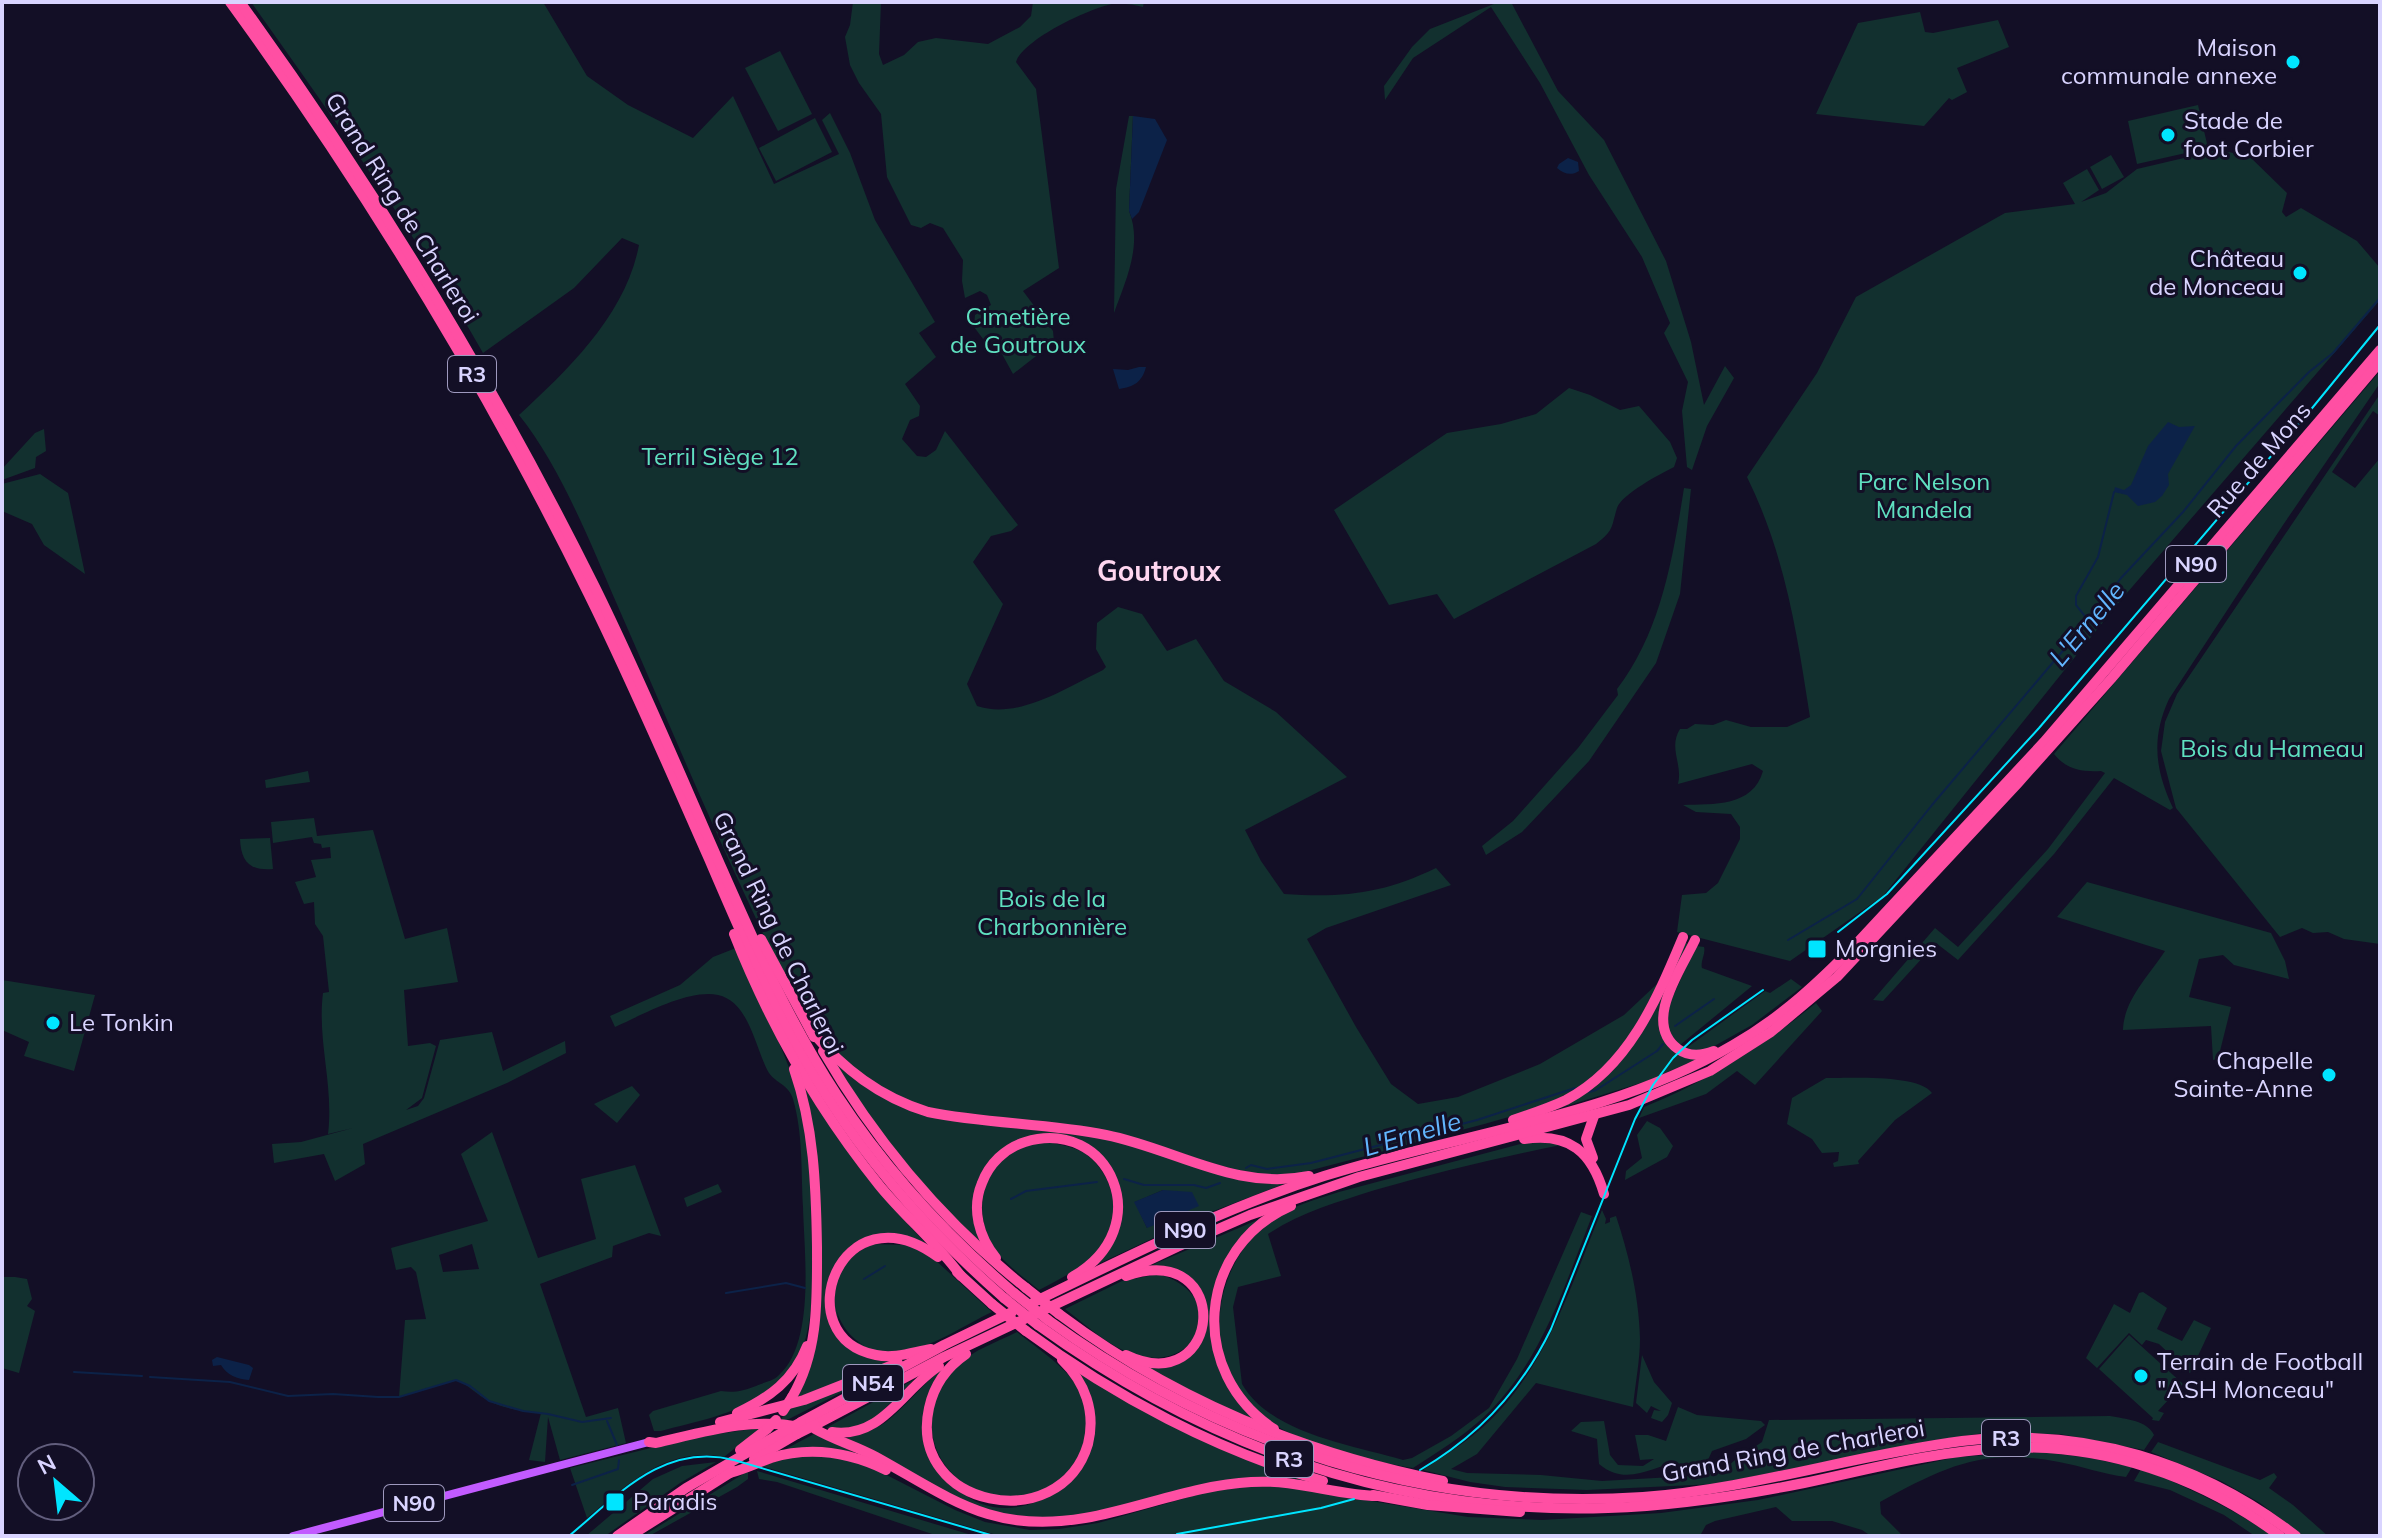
<svg xmlns="http://www.w3.org/2000/svg" width="2382" height="1538" font-family="Mulish,sans-serif">
	<rect width="100%" height="100%" fill="#130f26"/>
	<g fill="#12302f" fill-rule="evenodd">
		<path d="M251 2H543L587 76 628 105 693 138 733 96 774 184 839 154 822 120 830 113 850 153 875 220 935 322 919 333 936 357 905 384 920 406 919 416 910 420 902 439 917 456 926 457 936 450 945 431 1018 525 1011 531 991 536 973 562 1003 604 967 684 977 706C1018 720 1066 688 1103 670L1106 667 1096 649 1097 623 1118 607 1142 614 1167 651 1196 639 1224 681 1276 712 1347 777 1245 830 1261 861 1284 894C1343 898 1382 894 1436 868L1451 885 1326 928 1307 939 1356 1027 1391 1084 1418 1104 1458 1097 1540 1064 1624 1015 1658 983C1641 1018 1622 1054 1591 1078 1549 1111 1493 1121 1443 1135 1395 1148 1348 1161 1300 1173 1233 1183 1172 1142 1107 1133 1071 1128 1035 1124 999 1119 962 1114 922 1110 888 1092 813 1050 780 969 745 895 700 799 659 700 616 602 590 542 560 466 519 415 569 369 626 314 639 245L622 238 574 288 483 353C414 231 332 116 251 2Z"/>
		<path d="M853 2H881L879 54 883 65 904 55 918 42 936 38 988 44 1020 27 1031 16 1033 2H1144L1143 7C1134 4 1121 3 1112 4 1088 9 1024 39 1016 62L1036 89 1059 268 1023 291 1053 331 1054 342 1013 374 1002 354 996 356 974 327 975 315 991 305 987 295 980 291 965 298 962 281 963 260 943 228 930 223 921 228 911 225 887 177 881 114 859 83 850 65 845 37 850 25Z"/>
		<path d="M1499 2H1511L1558 91 1604 140 1666 261 1691 342 1704 405 1725 366 1734 378 1707 426 1692 470 1687 467 1682 411 1688 382 1664 333 1670 323 1642 257 1589 175 1540 83 1491 7 1413 58 1385 100 1384 86 1412 47 1430 29Z"/>
		<path d="M1920 12 1925 32 1933 33 1998 20 2009 47 1957 68 1967 92 1952 100 1949 98 1924 126 1816 114 1858 23Z"/>
		<path d="M780 51 812 114 778 131 745 68Z"/>
		<path d="M2198 105 2208 148 2137 164 2128 121Z"/>
		<path d="M1129 116H1133L1129 211C1143 245 1125 282 1114 313L1116 189Z"/>
		<path d="M815 118 832 152 776 181 759 148Z"/>
		<path d="M2218 150 2249 156 2287 193 2282 212 2286 217 2301 208 2357 241 2380 268V300L2120 601 1883 896 1790 961 1677 932 1682 895 1706 893 1718 883 1740 839V827L1731 814 1696 812 1683 805C1713 804 1753 807 1763 771L1752 764 1678 784C1683 764 1668 748 1680 729H1687L1695 724 1713 725 1726 720 1751 727H1787L1810 717C1797 633 1785 554 1747 477L1817 373 1856 297 2005 213 2075 204 2063 183 2087 169 2099 190 2081 202 2106 193 2137 169Z"/>
		<path d="M2111 155 2124 177 2102 189 2090 167Z"/>
		<path d="M2380 371V383L2283 525 2169 699C2151 738 2155 770 2173 808L2170 810 2114 778 2054 854 1958 960 1936 943 1883 1001 1873 1000 1935 928 1958 947 2048 849 2105 773 2101 771C2082 772 2067 770 2054 754Z"/>
		<path d="M1569 388 1590 395 1620 410 1639 406 1670 442 1677 458 1674 467C1660 474 1622 494 1617 508 1611 528 1614 530 1596 544L1454 619 1437 594 1389 605 1334 510 1447 433 1501 424 1536 414Z"/>
		<path d="M2380 394V416L2373 411 2332 472 2355 488 2380 458V944L2344 939 2328 932 2313 933 2302 928 2280 937 2176 808 2161 751 2165 722 2177 694Z"/>
		<path d="M44 429 46 451 36 457 35 468 2 480V469L35 433Z"/>
		<path d="M40 474 68 493 85 574 44 545 32 524 2 511V484Z"/>
		<path d="M1684 488 1691 489 1680 594 1656 663 1589 761 1522 832 1486 855 1482 846 1513 821 1578 748 1618 695 1617 689C1661 632 1673 557 1684 488Z"/>
		<path d="M308 771 310 782 266 788 265 780Z"/>
		<path d="M314 818 317 836 373 830 405 939 447 928 458 982 404 990 408 1046 430 1043 436 1046 422 1098 406 1110 418 1106 424 1098 440 1040 492 1032 503 1071 565 1041 566 1053 507 1083 363 1144 365 1164 335 1181 324 1154 274 1163 272 1144 301 1142 353 1128 328 1134C334 1085 317 1041 323 993L329 992 323 936 315 924 314 902 304 904 295 882 316 877 311 860 331 858 330 847 322 848 321 844 314 843 312 837 273 843 271 822Z"/>
		<path d="M270 838 273 869C249 871 241 861 240 839Z"/>
		<path d="M2087 882 2271 933 2285 961 2289 979 2234 965 2223 955 2199 959 2189 997 2231 1007 2218 1059 2213 1060 2211 1026 2123 1030C2124 999 2149 976 2165 951L2057 917Z"/>
		<path d="M1685 942 1689 945 1661 1009 1662 1034 1700 1058 1647 1081 1544 1113 1618 1063Z"/>
		<path d="M1696 946 1704 947C1706 954 1700 961 1702 968L1752 986 1680 1045 1668 1031V1007Z"/>
		<path d="M736 948C756 998 786 1047 799 1100 811 1148 811 1197 812 1246 812 1276 814 1307 806 1337 802 1351 793 1368 782 1379 751 1412 702 1420 661 1431H654L649 1415 653 1411 721 1391C734 1393 743 1391 756 1386 762 1383 773 1381 778 1376 816 1343 804 1252 803 1207 801 1171 803 1133 793 1099 789 1085 776 1083 769 1073 755 1049 750 1002 718 995 688 989 642 1015 615 1027L610 1016 680 985 713 957Z"/>
		<path d="M1791 979 1802 987 1752 1025 1709 1049 1701 1051 1685 1049 1765 991 1770 993Z"/>
		<path d="M2 980 95 995 74 1071 24 1056 29 1042 2 1030Z"/>
		<path d="M1816 1003 1822 1011 1755 1085 1737 1071 1706 1094 1639 1118 1644 1107C1708 1081 1763 1046 1816 1003Z"/>
		<path d="M830 1057 917 1111 1104 1137 1244 1180 1284 1184 1198 1217 1094 1266C1121 1238 1118 1220 1117 1184L1073 1140 1009 1146 976 1192 986 1250 934 1197 879 1130ZM1163 1190 1147 1228 1135 1202Z"/>
		<path d="M1826 1078C1850 1078 1919 1074 1932 1093L1895 1120 1858 1161 1859 1164 1834 1167 1833 1163 1838 1161 1839 1152 1822 1153 1812 1139 1787 1124 1792 1098Z"/>
		<path d="M632 1086 640 1095 617 1123 594 1104Z"/>
		<path d="M804 1086 893 1208 930 1248 876 1236 831 1275 841 1336 898 1358 797 1398 819 1317Z"/>
		<path d="M1647 1121 1660 1128 1673 1146 1667 1157 1625 1180 1626 1171 1642 1158 1637 1135Z"/>
		<path d="M492 1132 538 1258 596 1239 581 1179 635 1165 661 1236 649 1233 613 1246 612 1257 540 1284 586 1417 618 1408 626 1443 560 1460 548 1417 545 1462 529 1460 541 1413C524 1411 504 1409 489 1401 477 1395 469 1385 456 1380L399 1397 405 1320 426 1319 416 1272 411 1267 396 1270 391 1248 488 1221 461 1154ZM472 1244 479 1269 443 1272 439 1255Z"/>
		<path d="M1535 1140 1566 1144C1501 1157 1439 1172 1375 1190 1338 1202 1301 1212 1268 1234L1281 1276 1238 1287 1233 1307 1242 1384C1271 1434 1352 1445 1403 1460L1412 1458 1451 1436 1489 1408 1517 1359 1581 1212 1592 1216C1564 1287 1541 1363 1484 1417 1462 1437 1438 1452 1413 1468 1371 1461 1304 1446 1269 1421 1201 1372 1206 1276 1266 1224 1286 1207 1315 1200 1339 1192Z"/>
		<path d="M1048 1142C1060 1145 1073 1146 1084 1153 1116 1174 1125 1224 1097 1252 1081 1269 1060 1279 1039 1290 1025 1278 1008 1267 997 1252 973 1219 978 1176 1012 1152 1022 1145 1036 1144 1048 1142Z"/>
		<path d="M718 1184 722 1192 687 1207 684 1198Z"/>
		<path d="M1602 1210 1606 1219 1605 1224 1610 1222V1218L1616 1216C1629 1255 1639 1297 1640 1339 1640 1360 1635 1385 1633 1407L1536 1383 1477 1454 1451 1469 1467 1473 1541 1475 1602 1481 1708 1475C1668 1441 1639 1497 1599 1464L1597 1439 1571 1431 1581 1422 1604 1421 1610 1455 1618 1465 1643 1466 1654 1459 1640 1460 1635 1435H1648L1666 1441 1678 1407 1697 1415 1761 1421 1765 1425 1746 1439 1712 1451 1708 1460 1721 1472 1735 1460 1762 1442 1769 1420 2110 1416C2125 1419 2147 1420 2154 1435L2144 1450 2060 1434 1984 1433 1930 1441 1715 1484 1587 1490 1505 1487 1470 1482 1423 1470C1450 1452 1478 1435 1500 1410 1551 1354 1573 1279 1602 1210Z"/>
		<path d="M1269 1215 1230 1255 1213 1345 1263 1425 1234 1413 1136 1362 1179 1361C1199 1333 1217 1321 1197 1287L1156 1267 1145 1268Z"/>
		<path d="M872 1244 907 1245 933 1258 992 1312C964 1325 932 1348 901 1352 850 1359 815 1303 847 1261 853 1254 864 1249 872 1244Z"/>
		<path d="M1159 1274C1233 1297 1198 1376 1133 1354 1108 1346 1085 1324 1065 1309L1122 1281Z"/>
		<path d="M15 1277 27 1279 32 1299 27 1306 35 1311 19 1373 2 1368V1277Z"/>
		<path d="M2143 1292 2167 1308 2157 1329 2182 1341 2194 1320 2211 1328 2190 1373 2159 1344 2146 1340 2142 1345 2129 1333 2097 1368 2086 1358 2114 1304 2130 1313 2139 1293Z"/>
		<path d="M1017 1332C1054 1362 1104 1388 1082 1448 1066 1489 1023 1507 982 1495 975 1493 967 1486 962 1482 922 1452 922 1398 958 1365 973 1350 997 1342 1017 1332Z"/>
		<path d="M2129 1335 2183 1384 2158 1411 2164 1413 2159 1421 2152 1420 2153 1418 2099 1369Z"/>
		<path d="M1642 1355 1654 1382 1672 1403 1668 1415 1662 1422 1651 1418 1654 1410 1661 1411 1651 1406 1647 1413 1636 1403Z"/>
		<path d="M942 1369 925 1431C934 1447 946 1479 959 1490 1000 1528 1068 1501 1086 1453 1088 1448 1092 1440 1093 1435 1093 1422 1078 1384 1074 1369L1127 1401 1309 1481 1287 1478 1091 1513 1038 1520 981 1510 845 1439C857 1432 874 1431 886 1422 906 1406 922 1385 942 1369Z"/>
		<path d="M915 1379 868 1425 834 1430 826 1428Z"/>
		<path d="M864 1381 785 1421 780 1420 791 1406Z"/>
		<path d="M760 1428 724 1457C667 1446 628 1484 587 1518L570 1468 695 1437Z"/>
		<path d="M814 1434 876 1462 780 1452Z"/>
		<path d="M2158 1442 2260 1480 2274 1473 2277 1477 2269 1488 2293 1505 2328 1536H2303L2260 1503 2221 1481 2151 1452Z"/>
		<path d="M2042 1452 2090 1458 2132 1467 2126 1477C2103 1474 2081 1466 2059 1462 1983 1447 1944 1467 1880 1502L1881 1514 1903 1536H1871L1862 1530 1832 1521H1792L1776 1507 1715 1521 1706 1525 1701 1534 1645 1536 1436 1534 1000 1536 761 1466 792 1456 829 1455 871 1467 955 1510 985 1522 1030 1530 1059 1529 1098 1523 1207 1492 1268 1484 1468 1517 1542 1520 1661 1513 1758 1500 1957 1457Z"/>
		<path d="M716 1462 680 1483 605 1536H586L653 1479 682 1466Z"/>
		<path d="M2141 1469C2189 1487 2231 1508 2273 1536H2255L2224 1515 2170 1490 2134 1481Z"/>
		<path d="M748 1471V1479L737 1487 649 1536H643Z"/>
		<path d="M757 1471 975 1536H938L777 1482 759 1479Z"/>
	</g>
	<g fill="#0c2248">
		<path d="M1133 116 1155 119 1167 140 1139 212 1132 219 1129 211Z"/>
		<path d="M1568 158 1578 162 1579 171C1571 176 1564 174 1557 168L1559 164Z"/>
		<path d="M1139 367H1146C1142 382 1134 387 1119 389L1113 369 1128 370Z"/>
		<path d="M2168 422 2179 427 2195 426 2168 474 2169 485 2162 496 2155 502 2138 506 2127 495 2114 492 2115 487 2124 490 2131 485 2148 446Z"/>
		<path d="M1163 1190 1192 1192 1199 1206 1147 1228 1134 1202Z"/>
		<path d="M217 1357 249 1365 253 1368 249 1380C237 1379 227 1375 221 1365L213 1366 212 1360Z"/>
	</g>
	<g fill="none" stroke-linecap="round" stroke-linejoin="round">
		<g stroke="#0c2248" stroke-width="2">
			<path d="M2088 620 2076 605V596L2098 557 2114 492"/>
			<path d="M1788 940 1857 899 1932 805 2089 620 2121 578 2183 512 2236 446 2309 372 2333 353 2380 298"/>
			<path d="M1675 1026 1714 999"/>
			<path d="M1589 1092 1596 1090 1657 1051 1663 1044"/>
			<path d="M1246 1168 1251 1165 1267 1169 1311 1163 1477 1120 1575 1088"/>
			<path d="M1124 1179 1144 1185H1194L1206 1188 1220 1183"/>
			<path d="M1011 1199 1026 1191 1097 1182"/>
			<path d="M864 1279 885 1266"/>
			<path d="M726 1293 786 1283 805 1288"/>
			<path d="M74 1372 142 1376"/>
			<path d="M150 1377 230 1382 288 1396 333 1394 378 1397H399L456 1380 470 1386 489 1401 523 1411 548 1414 582 1422 611 1418"/>
			<path d="M607 1421 617 1445"/>
			<path d="M572 1485 618 1469 619 1460"/>
		</g>
		<path stroke="#c25bff" stroke-width="8" d="M293 1536 649 1442"/>
		<g stroke="#ff4fa3" stroke-width="10">
			<path d="M230 2C366 189 487 387 589 595 632 682 670 771 709 859 744 941 779 1023 828 1098 876 1173 937 1239 1004 1298"/>
			<path d="M240 2C374 187 493 382 595 587 641 680 681 776 723 871 757 948 791 1025 837 1095 886 1170 946 1235 1014 1293"/>
			<path d="M734 934C770 1025 817 1108 879 1185 904 1216 937 1243 961 1276"/>
			<path d="M761 939 814 1037"/>
			<path d="M1695 940C1681 970 1642 1023 1678 1049 1689 1057 1701 1056 1714 1051"/>
			<path d="M811 1031C844 1069 879 1097 928 1112 987 1124 1047 1123 1106 1135 1176 1149 1235 1191 1309 1176"/>
			<path d="M823 1051C876 1142 943 1222 1026 1288"/>
			<path d="M1513 1120C1531 1114 1549 1108 1566 1100 1629 1067 1657 999 1683 937"/>
			<path d="M1524 1139C1569 1132 1592 1152 1604 1194"/>
			<path d="M1593 1158 1586 1139 1594 1116"/>
			<path d="M996 1258C979 1237 971 1209 982 1183 989 1164 1005 1148 1025 1142 1109 1116 1160 1227 1072 1277"/>
			<path d="M957 1272 992 1304"/>
			<path d="M1034 1302C1129 1256 1223 1208 1324 1176 1460 1133 1609 1118 1733 1045 1781 1018 1821 980 1859 941L2044 742 2380 350"/>
			<path d="M1059 1314C1174 1400 1302 1453 1443 1481"/>
			<path d="M1048 1320C1220 1445 1428 1512 1643 1497 1751 1489 1854 1455 1962 1441 2083 1426 2200 1462 2296 1536"/>
			<path d="M1038 1325C1207 1447 1397 1515 1608 1508 1674 1506 1739 1496 1804 1483 1870 1469 1936 1451 2004 1448 2104 1443 2201 1477 2280 1536"/>
			<path d="M1026 1331C1114 1396 1217 1451 1323 1481"/>
			<path d="M931 1349C913 1352 895 1359 876 1355 785 1337 840 1185 938 1257"/>
			<path d="M966 1354C947 1367 934 1385 929 1408 907 1507 1060 1538 1088 1444 1096 1412 1085 1382 1062 1360"/>
			<path d="M1126 1355C1223 1401 1235 1239 1126 1276"/>
			<path d="M792 1397C819 1351 817 1299 817 1247 816 1185 814 1127 794 1069"/>
			<path d="M737 1413C769 1398 794 1380 807 1346"/>
			<path d="M720 1422 804 1400 898 1363"/>
			<path d="M801 1422 944 1345 1012 1312"/>
			<path d="M815 1425 944 1357 1177 1247 1250 1215 1359 1177 1629 1105 1710 1071 1771 1032 1837 977 2018 783 2111 679 2380 362"/>
			<path d="M815 1429C834 1440 856 1446 876 1457 952 1499 992 1534 1085 1518 1141 1508 1194 1485 1251 1482 1297 1479 1335 1495 1377 1496"/>
			<path d="M1274 1429C1188 1373 1196 1247 1291 1206"/>
			<path d="M832 1432C882 1439 903 1389 939 1366"/>
			<path d="M649 1442 656 1443C704 1432 751 1417 800 1427"/>
			<path d="M740 1450 767 1429"/>
			<path d="M754 1459 797 1434"/>
			<path d="M730 1473C745 1469 757 1463 771 1458 811 1446 849 1452 886 1470"/>
			<path d="M1373 1495 1428 1505 1520 1512"/>
			<path d="M617 1536 686 1488 783 1432"/>
			<path d="M630 1536 733 1471"/>
		</g>
		<g stroke="#00e5ff" stroke-width="2">
			<path d="M1838 932 1887 894 2039 728 2313 407 2380 325"/>
			<path d="M1420 1470C1477 1437 1522 1389 1551 1329L1635 1119 1653 1085 1673 1058 1692 1040 1763 990"/>
			<path d="M1177 1534 1321 1508 1354 1499"/>
			<path d="M569 1536C618 1495 664 1442 734 1460L994 1536"/>
		</g>
		<g stroke="#ff4fa3" stroke-width="10">
			<path d="M1026 1288 1059 1314"/>
			<path d="M1014 1293 1048 1320"/>
			<path d="M1004 1298 1038 1325"/>
			<path d="M992 1304 1026 1331"/>
			<path d="M783 1411 792 1397"/>
			<path d="M767 1429 776 1420"/>
			<path d="M783 1432 801 1422"/>
			<path d="M797 1434 815 1425"/>
		</g>
	</g>
	<g fill="#00e5ff" stroke="#130f26" stroke-width="3">
		<circle cx="2293" cy="62" r="8"/>
		<circle cx="2168" cy="135" r="8"/>
		<circle cx="2300" cy="273" r="8"/>
		<rect x="1807" y="939" width="20" height="20" rx="4"/>
		<circle cx="53" cy="1023" r="8"/>
		<circle cx="2329" cy="1075" r="8"/>
		<circle cx="2141" cy="1376" r="8"/>
		<rect x="605" y="1492" width="20" height="20" rx="4"/>
	</g>
	<g text-anchor="middle" stroke-width="6" stroke-linejoin="round" paint-order="stroke">
		<g fill="#130f26" stroke="#9e99be" stroke-width="2">
			<rect x="448" y="356" width="48" height="36" rx="6"/>
			<rect x="2166" y="546" width="60" height="36" rx="6"/>
			<rect x="1155" y="1212" width="60" height="36" rx="6"/>
			<rect x="843" y="1365" width="60" height="36" rx="6"/>
			<rect x="1982" y="1420" width="48" height="36" rx="6"/>
			<rect x="1265" y="1441" width="48" height="36" rx="6"/>
			<rect x="384" y="1485" width="60" height="36" rx="6"/>
		</g>
		<g font-size="22" font-weight="bold" fill="#d9d4ff">
			<text x="472" y="382">R3</text>
			<text x="2196" y="572">N90</text>
			<text x="1185" y="1238">N90</text>
			<text x="873" y="1391">N54</text>
			<text x="2006" y="1446">R3</text>
			<text x="1289" y="1467">R3</text>
			<text x="414" y="1511">N90</text>
		</g>
		<g font-size="24" fill="#d9d4ff" stroke="#130f26" text-anchor="start">
			<text x="2277" y="56" text-anchor="end">Maison<tspan x="2277" dy="28">communale annexe</tspan></text>
			<text x="2184" y="129">Stade de<tspan x="2184" dy="28">foot Corbier</tspan></text>
			<text x="2284" y="267" text-anchor="end">Château<tspan x="2284" dy="28">de Monceau</tspan></text>
			<text x="1835" y="957">Morgnies</text>
			<text x="69" y="1031">Le Tonkin</text>
			<text x="2313" y="1069" text-anchor="end">Chapelle<tspan x="2313" dy="28">Sainte-Anne</tspan></text>
			<text x="2157" y="1370">Terrain de Football<tspan x="2157" dy="28">"ASH Monceau"</tspan></text>
			<text x="633" y="1510">Paradis</text>
		</g>
		<g font-size="24" fill="#d9d4ff" stroke="#130f26">
			<text transform="translate(402 208) rotate(58)" y="8">Grand Ring de Charleroi</text>
			<text transform="translate(2259 460) rotate(-49)" y="8">Rue de Mons</text>
			<text transform="translate(778 933) rotate(64)" y="8">Grand Ring de Charleroi</text>
			<text transform="translate(1793 1451) rotate(-10)" y="8">Grand Ring de Charleroi</text>
		</g>
		<g font-size="24" fill="#5fe0c0" stroke="#130f26">
			<text x="1018" y="325">Cimetière<tspan x="1018" dy="28">de Goutroux</tspan></text>
			<text x="720" y="465">Terril Siège 12</text>
			<text x="1924" y="490">Parc Nelson<tspan x="1924" dy="28">Mandela</tspan></text>
			<text x="2272" y="757">Bois du Hameau</text>
			<text x="1052" y="907">Bois de la<tspan x="1052" dy="28">Charbonnière</tspan></text>
		</g>
		<g font-size="26" font-style="italic" fill="#62b6ff" stroke="#130f26">
			<text transform="translate(2087 624) rotate(-50)" y="9">L'Ernelle</text>
			<text transform="translate(1412 1134) rotate(-16)" y="9">L'Ernelle</text>
		</g>
		<g font-size="28" font-weight="bold" fill="#ffd6f0" stroke="#130f26">
			<text x="1159" y="581">Goutroux</text>
		</g>
	</g>
	<rect width="2382" height="1538" fill="none" stroke="#d9d4ff" stroke-width="8"/>
	<g transform="translate(56 1482) rotate(332)"><circle r="38" fill="#130f26" stroke="#625e7d" stroke-width="2"/>
	<path d="M0-6L14 30L0 20L-14 30Z" fill="#00e5ff"/>
	<text y="-12" font-size="22" font-weight="bold" text-anchor="middle" fill="#d9d4ff">N</text>
	</g>
</svg>
